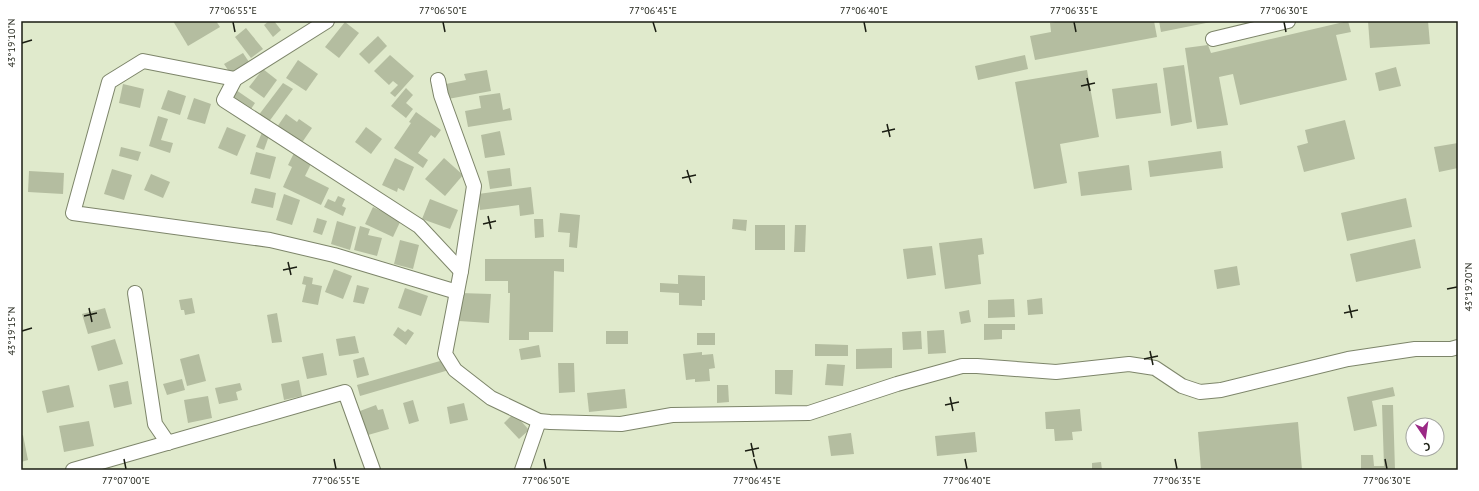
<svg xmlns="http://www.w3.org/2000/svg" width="1479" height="491" font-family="'PT Sans',sans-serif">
	<rect width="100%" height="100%" fill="#e0eacc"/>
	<g fill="#b4bda0">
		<path d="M173 21H216L220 27 188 46Z"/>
		<path d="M269 21H274L281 30 273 37 264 25Z"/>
		<path d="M1061 21H1154L1157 37 1035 60 1030 36 1051 32 1050 23Z"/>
		<path d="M1159 21H1211V22L1161 32Z"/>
		<path d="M1348 21 1351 32 1336 35 1347 80 1240 105 1233 74 1219 77 1228 125 1197 129 1185 48 1208 45 1211 53Z"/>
		<path d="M1368 21H1428L1430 44 1370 48Z"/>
		<path d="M345 22 359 33 339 58 325 47Z"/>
		<path d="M246 28 263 49 251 58 235 37Z"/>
		<path d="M378 36 387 46 369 64 359 54Z"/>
		<path d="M243 53 249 62 230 73 224 64Z"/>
		<path d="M390 55 414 76 395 97 390 93 398 85 393 81 389 85 374 71Z"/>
		<path d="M1025 55 1028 69 978 80 975 66Z"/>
		<path d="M298 60 318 74 306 91 286 78Z"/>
		<path d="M1184 65 1192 122 1171 126 1163 68Z"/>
		<path d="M1396 67 1401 86 1379 91 1375 73Z"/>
		<path d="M263 69 277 80 264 98 249 87Z"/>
		<path d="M487 70 491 91 448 99 446 84 466 80 464 74Z"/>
		<path d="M1087 70 1099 137 1060 144 1067 183 1034 189 1015 82Z"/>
		<path d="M283 83 293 89 268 123 258 116Z"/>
		<path d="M1157 83 1161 113 1116 119 1112 89Z"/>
		<path d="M123 84 144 89 140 108 119 103Z"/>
		<path d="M406 88 413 95 406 103 413 109 406 118 391 106Z"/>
		<path d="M168 90 186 96 180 115 161 109Z"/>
		<path d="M236 90 255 103 249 112 229 99Z"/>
		<path d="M500 93 503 110 510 108 512 120 468 127 465 111 481 108 479 96Z"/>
		<path d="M194 98 211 104 205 124 187 119Z"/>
		<path d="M416 112 441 130 435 138 431 135 418 153 428 160 423 168 394 148 411 123 409 122Z"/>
		<path d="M286 114 297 122 299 119 312 128 301 144 277 127Z"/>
		<path d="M158 116 168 119 161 140 173 143 170 153 149 146Z"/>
		<path d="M1345 120 1355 159 1304 172 1297 146 1308 143 1305 130Z"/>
		<path d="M227 127 246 135 237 156 218 148Z"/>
		<path d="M366 127 382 139 371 154 355 142Z"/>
		<path d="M263 130 270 133 264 150 256 147Z"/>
		<path d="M500 131 505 155 485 158 481 135Z"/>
		<path d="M1458 143V168L1439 172 1434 147Z"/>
		<path d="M121 147 141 152 138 161 119 156Z"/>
		<path d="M295 151 313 160 305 176 329 188 321 205 283 187 292 167 288 165Z"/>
		<path d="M1221 151 1223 168 1150 177 1148 161Z"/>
		<path d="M256 152 276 157 270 179 250 174Z"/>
		<path d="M395 158 414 167 404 191 398 188 397 192 382 185Z"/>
		<path d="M444 158 463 175 445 196 425 179Z"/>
		<path d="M1129 165 1132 190 1081 196 1078 172Z"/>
		<path d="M510 168 512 186 490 189 487 171Z"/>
		<path d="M112 169 132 175 124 200 104 194Z"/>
		<path d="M29 171 64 173 63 194 28 192Z"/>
		<path d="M151 174 170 182 163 198 144 190Z"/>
		<path d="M531 187 534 214 520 216 519 205 480 210 478 194Z"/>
		<path d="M255 188 276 193 273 208 251 203Z"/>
		<path d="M284 194 300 200 292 225 276 220Z"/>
		<path d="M338 196 345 199 342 206 346 208 343 216 324 207 328 199 335 202Z"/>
		<path d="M1406 198 1412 227 1347 241 1341 213Z"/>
		<path d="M430 199 458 210 450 229 422 219Z"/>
		<path d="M373 207 401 220 393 237 365 224Z"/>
		<path d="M560 213 580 215 577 248 569 247 570 233 558 232Z"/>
		<path d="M317 218 327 221 322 235 313 232Z"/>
		<path d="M534 219H543L544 237 535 238Z"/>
		<path d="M733 219 747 220 746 231 732 229Z"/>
		<path d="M337 221 356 227 350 250 331 244Z"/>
		<rect x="755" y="225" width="30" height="25"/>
		<path d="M795 225H806L805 252H794Z"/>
		<path d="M360 226 370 229 368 235 382 238 377 256 354 250Z"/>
		<path d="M982 238 984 254 978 255 981 284 945 289 939 243Z"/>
		<path d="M1415 239 1421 268 1356 282 1350 254Z"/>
		<path d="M400 240 419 245 413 269 394 264Z"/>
		<path d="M932 246 936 275 907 279 903 249Z"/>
		<path d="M485 259H564V272L554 271 553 332H529V340H509L510 293H508V281H485Z"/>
		<path d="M1237 266 1240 285 1217 289 1214 270Z"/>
		<path d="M334 269 352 276 343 299 325 292Z"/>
		<path d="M678 275 705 276V300H702V306L679 305V293L660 292V283L678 284Z"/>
		<path d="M304 276 313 278 312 284 322 286 318 305 302 302 306 285 302 284Z"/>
		<path d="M357 285 369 288 364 304 353 302Z"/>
		<path d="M405 288 428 296 421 316 398 308Z"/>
		<path d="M460 293 491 294 489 323 459 321Z"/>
		<path d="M192 298 195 313 185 315 184 310H181L179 300Z"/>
		<path d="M1042 298 1043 314 1028 315 1027 300Z"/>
		<path d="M1014 299 1015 317 988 318V300Z"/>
		<path d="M105 308 111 328 88 334 82 314Z"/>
		<path d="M969 310 971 322 961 324 959 312Z"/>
		<path d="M277 313 282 342 272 343 267 315Z"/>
		<path d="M984 324H1015V330H1002V339L984 340Z"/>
		<path d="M398 327 405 332 408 329 414 333 406 345 393 335Z"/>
		<path d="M944 330 946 353 928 354 927 331Z"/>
		<rect x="606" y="331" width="22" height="13"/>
		<path d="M921 331 922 349 903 350 902 332Z"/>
		<rect x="697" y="333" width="18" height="12"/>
		<path d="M355 336 359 353 339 356 336 339Z"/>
		<path d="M115 339 123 364 98 371 91 346Z"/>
		<path d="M815 344 848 345V356H815Z"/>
		<path d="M539 345 541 357 521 360 519 349Z"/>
		<path d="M892 348V368L856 369V349Z"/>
		<path d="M702 352V355L713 354 715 368 709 369 710 381 695 382V379L686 380 683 354Z"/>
		<path d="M323 353 327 375 307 379 302 357Z"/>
		<path d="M199 354 206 381 187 386 180 359Z"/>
		<path d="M364 357 369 375 357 378 353 360Z"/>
		<path d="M440 361 449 370 360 396 357 385Z"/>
		<path d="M558 363H574L575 392 559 393Z"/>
		<path d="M827 364 845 365 843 386 825 385Z"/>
		<path d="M775 370H793L792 395 775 394Z"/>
		<path d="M182 379 185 390 167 395 163 384Z"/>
		<path d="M299 380 302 396 284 400 281 384Z"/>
		<path d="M128 381 132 404 114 408 109 385Z"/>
		<path d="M240 383 242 390 236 392 238 400 219 404 215 388Z"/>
		<path d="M69 385 74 407 47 413 42 391Z"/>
		<path d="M717 385H728L729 402 717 403Z"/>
		<path d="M1393 387 1395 396 1372 401 1377 426 1354 431 1347 397Z"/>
		<path d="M625 389 627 408 589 412 587 393Z"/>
		<path d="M208 396 212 418 188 423 184 400Z"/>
		<path d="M413 400 419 421 409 424 403 403Z"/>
		<path d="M464 403 468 420 450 424 447 407Z"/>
		<path d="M376 405 378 410 383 409 389 429 368 435 360 411Z"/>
		<path d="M1382 405H1393L1395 470H1361V455H1373L1374 466H1384Z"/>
		<path d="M1080 409 1082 431 1072 432 1073 440 1055 441 1054 429H1046L1045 412Z"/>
		<path d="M514 413 529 430 519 439 504 423Z"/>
		<path d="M89 421 94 446 64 452 59 426Z"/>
		<path d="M1298 422 1302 470H1201L1198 432Z"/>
		<path d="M975 432 977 452 937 456 935 436Z"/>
		<path d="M851 433 854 454 831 456 828 436Z"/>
		<path d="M23 435 28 460 21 462V436Z"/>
		<path d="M1101 462 1102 470H1092V463Z"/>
	</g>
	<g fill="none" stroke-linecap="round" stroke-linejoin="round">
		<g stroke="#7d856a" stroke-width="16">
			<g id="minor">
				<path d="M327 21 235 79 224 100 419 226 461 271"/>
				<path d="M1213 39 1288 21"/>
				<path d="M235 79 143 61 109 82 73 213 270 240 334 255 457 292"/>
				<path d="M438 80 441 95 474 186 461 271 445 354 455 370 491 398 539 421 550 422 621 424 672 415 809 413 897 384 962 366H977L1056 372 1129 364 1155 368 1182 386 1200 392 1221 390 1348 359 1415 349H1451L1458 347"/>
				<path d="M135 293 155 424 168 443"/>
				<path d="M73 470 345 392 373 470"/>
				<path d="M522 470 539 421"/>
			</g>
		</g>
		<use href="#minor" stroke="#fff" stroke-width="14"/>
	</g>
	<path fill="none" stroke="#1a1d12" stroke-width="1.5" d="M233 22 235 32M443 22 445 32M653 22 656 32M864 22 866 32M1074 22 1076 32M1284 22 1286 32M22 43 32 40M1087 78 1090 91M1081 86 1095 83M887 124 890 137M882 132 895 129M687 170 691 183M682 178 696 175M488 216 491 229M483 224 496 221M288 262 291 275M283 270 297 267M1447 289 1457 287M1349 305 1352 318M89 308 92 322M1344 313 1358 310M84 316 97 313M22 331 32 328M1150 351 1153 365M1144 359 1158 356M950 397 953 411M945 405 959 402M751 443 754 457M745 451 759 448M124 459 126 469M334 459 336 469M544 459 546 469M754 459 757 469M965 459 967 469M1175 459 1177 469M1385 459 1387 469"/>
	<rect width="1479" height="491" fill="none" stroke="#ffffff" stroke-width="44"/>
	<g transform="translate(1425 437) rotate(167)"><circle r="19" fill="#ffffff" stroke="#a3a5a0"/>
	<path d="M0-3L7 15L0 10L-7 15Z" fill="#9b2885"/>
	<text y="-6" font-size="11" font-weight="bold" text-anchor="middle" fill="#1a1d12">С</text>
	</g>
	<rect x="22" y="22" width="1435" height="447" fill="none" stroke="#1a1d12" stroke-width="1.5"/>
	<g font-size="10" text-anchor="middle" fill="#1a1d12">
		<text x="233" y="14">77°06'55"E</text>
		<text x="443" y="14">77°06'50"E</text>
		<text x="653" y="14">77°06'45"E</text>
		<text x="864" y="14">77°06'40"E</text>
		<text x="1074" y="14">77°06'35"E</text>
		<text x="1284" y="14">77°06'30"E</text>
		<text transform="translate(11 43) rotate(-90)" y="4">43°19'10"N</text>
		<text transform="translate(1468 287) rotate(-90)" y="4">43°19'20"N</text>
		<text transform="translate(11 331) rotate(-90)" y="4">43°19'15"N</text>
		<text x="126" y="484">77°07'00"E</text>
		<text x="336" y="484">77°06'55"E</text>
		<text x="546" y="484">77°06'50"E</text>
		<text x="757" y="484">77°06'45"E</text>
		<text x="967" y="484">77°06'40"E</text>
		<text x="1177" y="484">77°06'35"E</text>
		<text x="1387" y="484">77°06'30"E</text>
	</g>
</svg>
